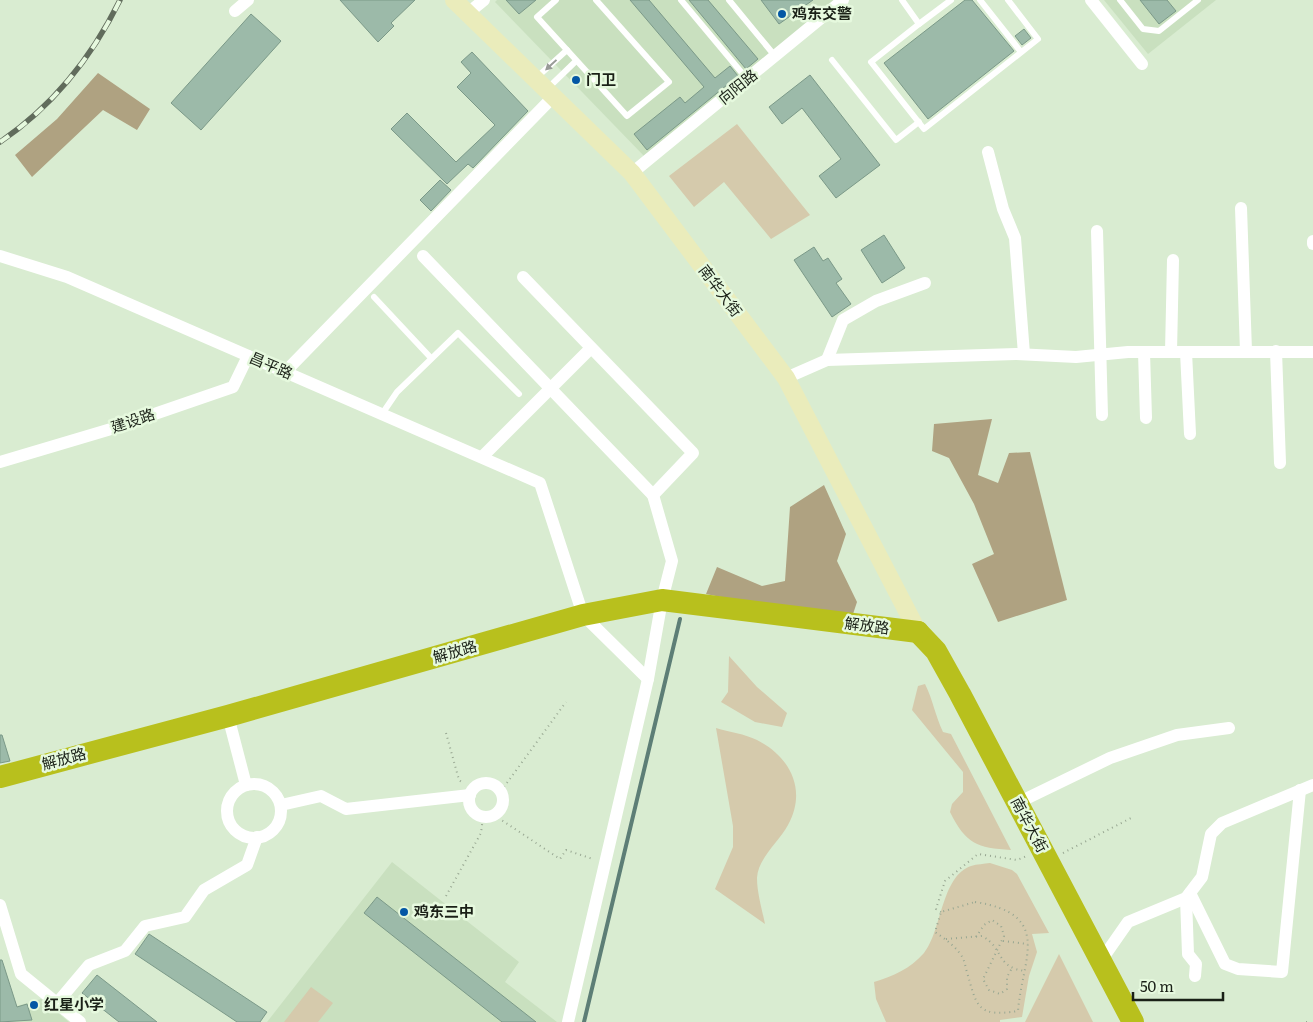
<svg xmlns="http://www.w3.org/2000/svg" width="1313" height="1022" font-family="Literata,'Noto Sans SC',serif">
	<rect width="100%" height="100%" fill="#d9ecd1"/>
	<g fill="#c9e0bf">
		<path d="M497 0H836L644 156 495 2Z"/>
		<path d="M1104 0H1216L1148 54Z"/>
		<path d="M392 862 519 962 505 982 557 1022H267Z"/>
		<path d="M41 999 69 1022H0V1011Z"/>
	</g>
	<g fill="#d5caac">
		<path d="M737 124 810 215 771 239 724 182 694 207 669 176Z"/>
		<path d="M729 656 757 687 787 713 782 727 755 722 721 702 728 692Z"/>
		<path d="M925 684C933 700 935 715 943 732L951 734 1011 850C977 848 966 844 950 812L952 804 963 792V772L912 710 918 686Z"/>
		<path d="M716 728C729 732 745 734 757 740 791 757 807 791 788 825 779 842 758 858 757 878 757 893 762 909 765 924L715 889 733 847V826Z"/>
		<path d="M990 863 1012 870 1017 874 1049 933 1032 934 1037 952 1029 976 1022 1017 1000 1020V1022H886L876 999 874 982C893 976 910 969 924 953 942 931 941 876 971 866 977 864 984 864 990 863Z"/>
		<path d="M1059 954 1093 1022H1025Z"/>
		<path d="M311 987 333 1003 318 1022H284Z"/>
	</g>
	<g fill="#afa281">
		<path d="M98 73 150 109 137 130 103 110 32 177 15 155 57 119Z"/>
		<path d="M992 419 978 475 998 483 1009 453 1030 452 1067 600 998 622 972 564 994 554 974 504 949 458 932 451 934 424Z"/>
		<path d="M824 485 846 534 837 561 857 602 850 623 706 594 717 567 762 586 785 581 790 507Z"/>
	</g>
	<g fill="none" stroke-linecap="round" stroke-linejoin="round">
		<path stroke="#5d7e76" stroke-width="4" d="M584 1022 680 619"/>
	</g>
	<g fill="#9cbaa9" stroke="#7b9988">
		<path d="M340 0H415L391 23 394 26 378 42Z"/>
		<path d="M506 0H536L519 14Z"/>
		<path d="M630 0H649L715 78 730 66 738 76 647 150 634 134 680 97 685 103 704 87Z"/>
		<path d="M689 0H708L758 59 746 69Z"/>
		<path d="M761 0H813L779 24Z"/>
		<path d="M965 0H972L1014 51 928 119 884 63Z"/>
		<path d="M1140 0H1167L1176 11 1159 24Z"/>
		<path d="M251 14 281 41 201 130 171 103Z"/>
		<path d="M1024 29 1031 38 1022 45 1015 36Z"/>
		<path d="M472 52 528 111 473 168 468 164 447 184 391 129 407 113 456 162 495 125 457 87 471 73 461 62Z"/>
		<path d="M810 75 880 165 836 198 819 176 841 159 802 108 782 124 769 107Z"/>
		<path d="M440 180 451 190 431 211 420 200Z"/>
		<path d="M884 235 905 268 882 283 861 250Z"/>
		<path d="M814 247 823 261 828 258 842 279 836 283 851 304 832 317 794 260Z"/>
		<path d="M0 735H2L10 761 0 763Z"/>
		<path d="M377 897 536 1022H502L364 913Z"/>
		<path d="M149 934 267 1012 260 1022H237L135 954Z"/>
		<path d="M0 960H2L17 1007 27 1004 32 1020 0 1022Z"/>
		<path d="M97 975 157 1022H119L82 993Z"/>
	</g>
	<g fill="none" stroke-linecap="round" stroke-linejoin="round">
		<g stroke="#98a792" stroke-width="2" stroke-dasharray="1 4" stroke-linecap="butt">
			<path d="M446 733 459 780 463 783"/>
			<path d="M501 791 566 702"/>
			<path d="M494 815 560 859 566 850 593 859"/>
			<path d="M1063 853 1133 817"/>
			<path d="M446 896 481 833 483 817"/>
			<path d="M975 902C1054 914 1022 959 1018 1011 975 1018 977 1005 966 969 965 964 964 959 961 955 954 945 945 939 935 932L941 912Z"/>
			<path d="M941 912 936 909 945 881 978 854 1017 860 1027 856"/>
			<path d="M976 937 984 925 992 920 1001 926 1004 936 983 979 989 990 1000 994 1007 989V977L1012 968"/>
			<path d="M946 939 982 936C1005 949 995 967 1025 971"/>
			<path d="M1003 941 1028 944"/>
			<path d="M1306 1022H1307"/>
		</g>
		<g stroke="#fff" stroke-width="6">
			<path d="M556 0 537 17 627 116 669 82 596 0"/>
			<path d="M681 0 747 79"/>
			<path d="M729 0 775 56"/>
			<path d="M902 0 919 24 871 62 924 129 1038 39 1008 0"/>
			<path d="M980 0 1021 52"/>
			<path d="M1120 0 1143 29 1159 31 1198 0"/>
			<path d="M919 24 951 0"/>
			<path d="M832 60 896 140 919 122"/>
			<path d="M536 78 567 50"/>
			<path d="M547 89 576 61"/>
			<path d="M374 297 431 358"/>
			<path d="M382 414 397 392 458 333 519 394"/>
		</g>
		<g stroke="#fff" stroke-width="12">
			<path d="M1091 0 1142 64"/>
			<path d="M235 11 248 0"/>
			<path d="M468 13 484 0"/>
			<path d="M988 152 1003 209 1015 238 1024 354"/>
			<path d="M632 173 843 0"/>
			<path d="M1241 208 1246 351"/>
			<path d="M1097 231 1102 415"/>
			<path d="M1313 241V244"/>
			<path d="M0 256 67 277 540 483 583 615 648 679"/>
			<path d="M423 256 653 495 672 561 662 600 648 679 568 1022"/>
			<path d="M523 277 693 453 653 495"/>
			<path d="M1276 351 1280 463"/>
			<path d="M1144 352 1146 418"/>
			<path d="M1171 352 1173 260"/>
			<path d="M1186 352 1190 434"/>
			<path d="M827 360 843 320 876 301 925 283"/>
			<path d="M285 372 553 97"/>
			<path d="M786 378 827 360 1016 354 1076 357 1128 352H1313"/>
			<path d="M482 457 591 348"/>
			<path d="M0 462 111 429 233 387 248 356"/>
			<path d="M228 716 246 785"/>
			<circle cx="486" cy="800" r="17"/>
			<circle cx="254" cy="811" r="27"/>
			<path d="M281 805 321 796 346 809 470 795"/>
			<path d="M1013 805 1110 758 1177 735 1229 728"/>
			<path d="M1190 893 1225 964 1238 969 1282 972 1300 790"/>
			<path d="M1186 898 1188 954 1196 964 1195 976"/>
			<path d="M0 905 21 974 80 1022"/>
			<path d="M1098 965 1128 922 1186 898 1202 877 1211 834 1222 823 1313 785"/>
			<path d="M57 1003 89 965 125 951 145 926 185 917 204 890 247 865 257 837"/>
		</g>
		<path stroke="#eaecbb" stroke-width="18" d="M454 0 632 173 786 378 918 632"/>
		<g stroke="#b8c01d" stroke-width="22">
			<path d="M918 632 936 651 960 694 1133 1022"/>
			<path d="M0 777 228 716 583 615 662 600 918 632"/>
		</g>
		<g stroke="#616c5c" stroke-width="5.5">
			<path id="rail" d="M0 142C53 106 92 57 120 0"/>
		</g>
		<use href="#rail" stroke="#e6f9de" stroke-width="4" stroke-dasharray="11" stroke-linecap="butt"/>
	</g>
	<defs><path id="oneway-solid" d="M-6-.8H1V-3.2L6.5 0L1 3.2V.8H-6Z" transform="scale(1.25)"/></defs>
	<use fill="#989b97" href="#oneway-solid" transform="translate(551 65) rotate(137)"/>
	<g fill="#0357a5" stroke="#e6f9de" stroke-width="2">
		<circle cx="782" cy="14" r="5"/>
		<circle cx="576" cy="80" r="5"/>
		<circle cx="404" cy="912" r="5"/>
		<circle cx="34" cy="1005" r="5"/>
	</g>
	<g text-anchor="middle" stroke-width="5" stroke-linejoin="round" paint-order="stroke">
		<g font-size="15" font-weight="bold" fill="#1a2017" stroke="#e6f9de" text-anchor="start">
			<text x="792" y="19">鸡东交警</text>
			<text x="586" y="85">门卫</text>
			<text x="414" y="917">鸡东三中</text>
			<text x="44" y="1010">红星小学</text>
		</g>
		<g font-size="15" fill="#1a2017" stroke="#e6f9de">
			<text transform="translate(738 87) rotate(-39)" y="5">向阳路</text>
			<text transform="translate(720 291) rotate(53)" y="5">南华大街</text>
			<text transform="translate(271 366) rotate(23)" y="5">昌平路</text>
			<text transform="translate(133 421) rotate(-19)" y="5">建设路</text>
			<text transform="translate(867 626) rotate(7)" y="5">解放路</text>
			<text transform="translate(455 652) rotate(-16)" y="5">解放路</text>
			<text transform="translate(64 759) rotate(-15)" y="5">解放路</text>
			<text transform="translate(1029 825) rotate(62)" y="5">南华大街</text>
		</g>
	</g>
	<path d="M1133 992v8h90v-8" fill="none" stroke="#1a2017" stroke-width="2.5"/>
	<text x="1140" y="992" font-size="15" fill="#1a2017" stroke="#e6f9de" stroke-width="4" paint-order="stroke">50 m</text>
</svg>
